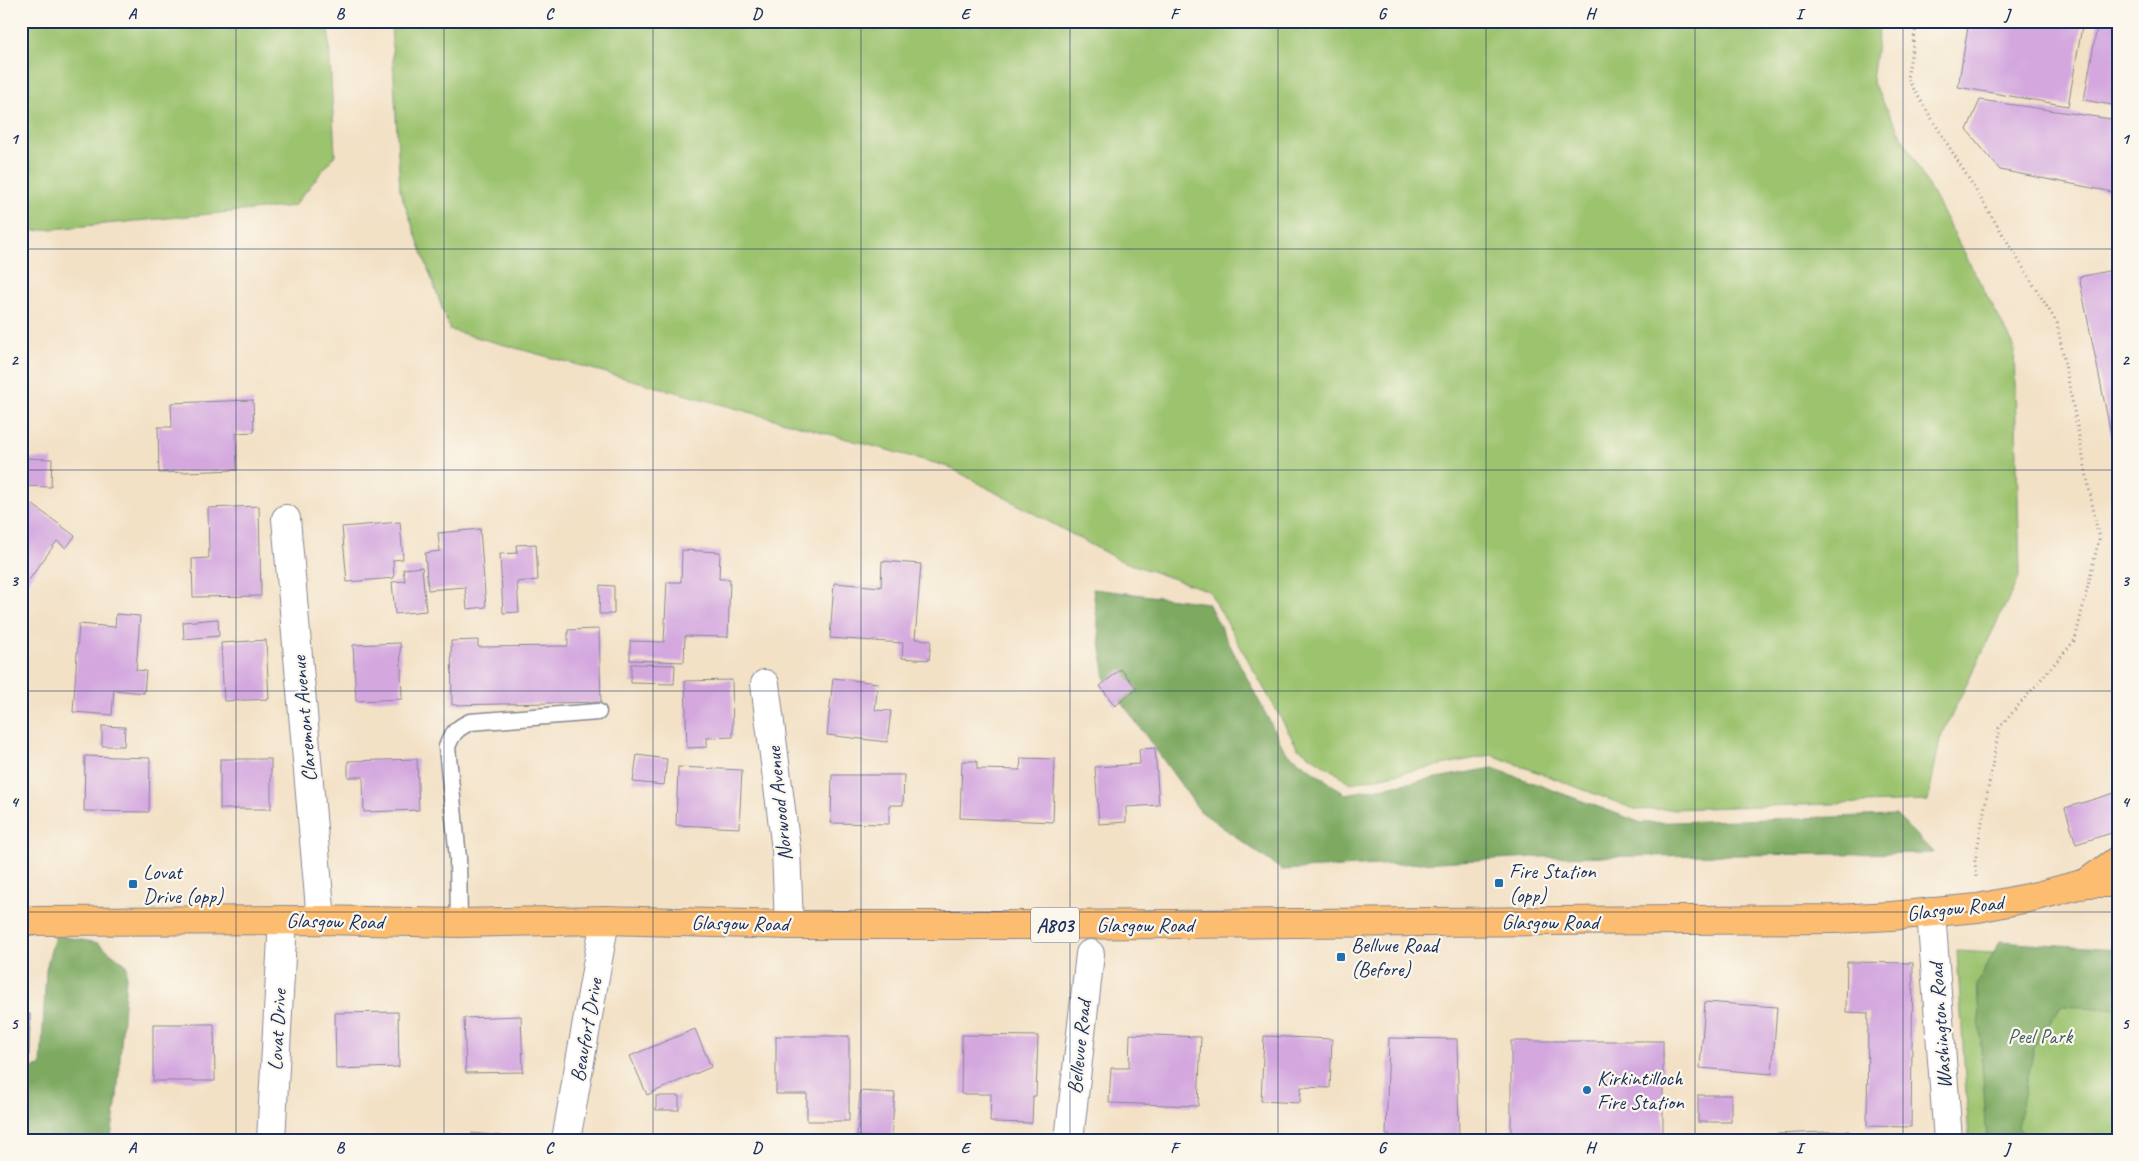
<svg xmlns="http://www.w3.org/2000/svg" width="2139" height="1161" font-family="Caveat,sans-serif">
	<rect width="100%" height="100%" fill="#fbf7ec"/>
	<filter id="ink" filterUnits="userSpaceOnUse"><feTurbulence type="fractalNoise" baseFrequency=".02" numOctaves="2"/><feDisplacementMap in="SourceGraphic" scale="10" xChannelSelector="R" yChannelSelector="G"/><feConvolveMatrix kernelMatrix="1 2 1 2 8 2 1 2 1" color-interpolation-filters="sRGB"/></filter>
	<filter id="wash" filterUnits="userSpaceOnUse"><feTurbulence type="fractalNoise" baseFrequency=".0096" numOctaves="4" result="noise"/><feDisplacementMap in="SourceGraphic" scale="20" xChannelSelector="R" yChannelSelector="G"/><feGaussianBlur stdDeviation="1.12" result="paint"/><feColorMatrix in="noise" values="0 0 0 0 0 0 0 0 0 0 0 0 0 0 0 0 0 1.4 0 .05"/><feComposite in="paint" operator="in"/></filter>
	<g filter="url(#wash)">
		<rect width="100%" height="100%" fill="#f3e1c6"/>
		<g fill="#9cc36e" stroke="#5c7966">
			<path d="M21 21H328L335 155 294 206 21 232Z"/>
			<path d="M391 21H1880L1872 81 2014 346 2020 575 1940 739 1928 801 1637 810 1492 755 1351 783 1297 747 1209 591 1119 560 949 467 450 330 400 191Z"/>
			<path d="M1957 951 2118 960V1140H1969Z"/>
		</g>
		<g fill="#7da961" stroke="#4c6c60">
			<path d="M1093 589 1208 603 1285 751 1345 794 1493 768 1642 823 1896 815 1934 853 1535 857 1282 870 1200 811 1105 679Z"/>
			<path d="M55 935 98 943 127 965 117 1098 111 1137 116 1140H21V1070L41 1066 46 969Z"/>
			<path d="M2000 941 2118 949V1009L2061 1006 2035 1045 2017 1127 2026 1140H1987L1977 985Z"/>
		</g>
		<g id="blocks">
			<g fill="#d4a8df">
				<path d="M1969 21H2083L2068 106 1958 87Z"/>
				<path d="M2098 21H2118V106L2084 100Z"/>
				<path d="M1980 100 2118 120V193L2000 170 1967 130Z"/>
				<path d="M2118 269V464H2117L2079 277Z"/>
				<path d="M253 400 254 432 236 433 237 470 159 473 158 427H172L171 403Z"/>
				<path d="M21 458 52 459 51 487 21 486Z"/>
				<path d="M21 496 75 536 66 548 57 541 21 591Z"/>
				<path d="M259 506 261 596 193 597 192 559 209 558 208 508Z"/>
				<path d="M400 522 403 559 393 560 394 578 347 582 342 527Z"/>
				<path d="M480 529 486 607 467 609 465 587 428 590 425 553 440 551 438 533Z"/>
				<path d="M536 544 538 580 517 582 519 612 503 613 500 554 517 553 516 545Z"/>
				<path d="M682 550 720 552 719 579H730L728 637 685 636 684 662 630 660V641L664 642 667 582H681Z"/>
				<path d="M882 561 921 564 915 639 931 640 929 660 902 658 903 643 830 638 834 583 881 587Z"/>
				<path d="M422 567 426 611 395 614 392 582 405 581 403 569Z"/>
				<path d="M600 585 614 586V614H599Z"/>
				<path d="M116 614 140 616 136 670 146 671 144 693 114 690 112 715 73 712 79 624 115 627Z"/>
				<path d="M218 619 219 636 184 639 183 622Z"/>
				<path d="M599 629 601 702 452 705 451 641 478 640V647L568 646V630Z"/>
				<path d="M266 640 269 699 224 701 221 643Z"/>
				<path d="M400 643 402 699 356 701 353 645Z"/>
				<path d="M631 664 675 665 674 684 631 683Z"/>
				<path d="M1121 669 1137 689 1115 706 1100 686Z"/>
				<path d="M833 678 878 683 875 710 891 711 887 742 827 735Z"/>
				<path d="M732 680 733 737 707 738V747L687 748 685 681Z"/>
				<path d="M102 726 125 727 124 746H102Z"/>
				<path d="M1155 748 1159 805 1126 807V822L1099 824 1095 767 1140 764 1139 749Z"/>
				<path d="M637 755 667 759 664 785 633 782Z"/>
				<path d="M85 756 150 758 149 812 84 811Z"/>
				<path d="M1021 758 1055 759 1053 822 960 818 962 761H977V769L1020 770Z"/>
				<rect x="220" y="759" width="51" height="50"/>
				<path d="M417 759 419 810 364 812 363 777H348V761Z"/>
				<path d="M678 767 742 770 739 828 676 825Z"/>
				<path d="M832 775H904L903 805H889V824L831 823Z"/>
				<path d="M2118 792V831L2076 844 2065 808Z"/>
				<path d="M1847 962 1913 963 1911 1127 1867 1126 1868 1013 1846 1012Z"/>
				<path d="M1705 1002 1777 1007 1772 1074 1700 1068Z"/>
				<path d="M398 1012 399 1067 336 1069 335 1013Z"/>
				<path d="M21 1014H30L29 1065H21Z"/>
				<path d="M521 1016 523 1072 466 1073 464 1018Z"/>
				<path d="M153 1024H214L215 1081H153Z"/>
				<path d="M695 1029 711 1067 647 1095 630 1056Z"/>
				<path d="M1130 1034 1201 1037 1198 1106 1109 1103 1111 1068H1129Z"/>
				<path d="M962 1035 1038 1036 1036 1096H1033L1032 1123 990 1122 991 1094H961Z"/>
				<path d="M776 1036H849V1121H807V1094H776Z"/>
				<path d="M1264 1036 1332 1039 1330 1088 1301 1087 1300 1103 1261 1101Z"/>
				<path d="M1389 1038 1457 1039 1459 1136H1452V1140H1425L1423 1137 1386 1135Z"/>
				<rect x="1511" y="1041" width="152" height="99"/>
				<path d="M860 1091 895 1093 891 1139 857 1136Z"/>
				<rect x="1698" y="1095" width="33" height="27"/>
				<rect x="656" y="1096" width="23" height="14"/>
				<path d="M1849 1131V1140H1778L1777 1134Z"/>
				<path d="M472 1133 502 1136V1140H471Z"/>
			</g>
		</g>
	</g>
	<g filter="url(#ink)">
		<use href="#blocks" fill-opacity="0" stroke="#878892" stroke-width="1"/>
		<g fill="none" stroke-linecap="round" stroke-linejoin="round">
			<g stroke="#878892" stroke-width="19">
				<path id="service" d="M459 923 458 858 447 747C452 733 457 728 470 722L598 712"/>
			</g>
			<g stroke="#878892" stroke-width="30">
				<g id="minor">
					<path d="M286 519 321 920"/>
					<path d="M765 684 786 849 789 925"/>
					<path d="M1931 912 1948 1140"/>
					<path d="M271 1140 283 920"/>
					<path d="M566 1140 605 920"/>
					<path d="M1069 1140 1090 954"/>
				</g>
			</g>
			<g stroke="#878892" stroke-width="30">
				<g id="primary">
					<path d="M2086 883 2118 860"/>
					<path d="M21 921 321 920 459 923 605 920 789 925H1026L1836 919 1891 916 1978 908 2037 896 2086 883H2118"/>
				</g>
			</g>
			<path stroke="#878892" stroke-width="3" stroke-dasharray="1 4" stroke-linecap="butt" d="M1917 21 1907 78 2057 323 2099 539 2075 640 1999 728 1975 861 1976 877"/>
			<use href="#service" stroke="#fff" stroke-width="16"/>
			<use href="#minor" stroke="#fff" stroke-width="28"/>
			<use href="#primary" stroke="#fcbd6f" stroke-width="28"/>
		</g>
	</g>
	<path fill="none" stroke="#1b2f5e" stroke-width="1" stroke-opacity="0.55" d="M236 21V1140M444 21V1140M653 21V1140M861 21V1140M1070 21V1140M1278 21V1140M1486 21V1140M1695 21V1140M1903 21V1140M21 249H2118M21 470H2118M21 691H2118M21 912H2118"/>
	<g fill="#1f6fb2" stroke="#fbf7ec" stroke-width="2">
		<rect x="1494" y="878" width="10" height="10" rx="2.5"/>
		<rect x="128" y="879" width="10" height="10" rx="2.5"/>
		<rect x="1336" y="952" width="10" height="10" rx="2.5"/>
		<circle cx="1587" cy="1090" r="5"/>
	</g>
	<g text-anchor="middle" stroke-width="4.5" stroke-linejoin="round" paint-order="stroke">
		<rect fill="#fbf7ec" stroke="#5e6b89" stroke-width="1" x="1031" y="907.5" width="48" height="35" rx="4"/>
		<g font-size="20" font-weight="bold" fill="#1b2f5e">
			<text x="1055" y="932">A803</text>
		</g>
		<g font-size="21" fill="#1b2f5e" stroke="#fbf7ec">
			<text transform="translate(304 719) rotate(-95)" y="7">Claremont Avenue</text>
			<text transform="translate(779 804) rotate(-96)" y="7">Norwood Avenue</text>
			<text transform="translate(1955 908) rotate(-7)" y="7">Glasgow Road</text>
			<text transform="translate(335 921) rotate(1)" y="7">Glasgow Road</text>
			<text x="1550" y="929">Glasgow Road</text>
			<text transform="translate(740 923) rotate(1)" y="7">Glasgow Road</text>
			<text x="1145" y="932">Glasgow Road</text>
			<text transform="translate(1940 1026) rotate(-94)" y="7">Washington Road</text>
			<text transform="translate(277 1030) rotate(-87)" y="7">Lovat Drive</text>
			<text transform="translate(586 1030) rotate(-80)" y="7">Beaufort Drive</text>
			<text transform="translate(1079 1047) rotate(-84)" y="7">Bellevue Road</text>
		</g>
		<g font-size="21" fill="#1b2f5e" stroke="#fbf7ec" text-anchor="start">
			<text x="1509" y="878">Fire Station<tspan x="1509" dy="24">(opp)</tspan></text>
			<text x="143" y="879">Lovat<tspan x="143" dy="24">Drive (opp)</tspan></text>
			<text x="1351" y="952">Bellvue Road<tspan x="1351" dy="24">(Before)</tspan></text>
			<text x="1597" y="1085">Kirkintilloch<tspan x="1597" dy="24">Fire Station</tspan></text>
		</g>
		<g font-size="21" fill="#425b63" stroke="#fbf7ec">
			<text x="2040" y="1043">Peel Park</text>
		</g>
	</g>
	<rect width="2139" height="1161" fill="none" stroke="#fbf7ec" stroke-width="55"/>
	<rect x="28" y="28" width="2084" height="1106" fill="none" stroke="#1b2f5e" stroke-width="2"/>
	<g font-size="16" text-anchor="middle" font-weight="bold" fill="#1b2f5e">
		<text x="132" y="19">A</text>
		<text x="340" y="19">B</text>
		<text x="549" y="19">C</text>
		<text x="757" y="19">D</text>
		<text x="965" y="19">E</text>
		<text x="1174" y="19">F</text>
		<text x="1382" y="19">G</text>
		<text x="1590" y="19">H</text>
		<text x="1799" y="19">I</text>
		<text x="2007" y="19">J</text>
		<text x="14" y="144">1</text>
		<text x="2125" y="144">1</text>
		<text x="14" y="365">2</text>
		<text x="2125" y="365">2</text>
		<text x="14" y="586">3</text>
		<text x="2125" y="586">3</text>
		<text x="14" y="807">4</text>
		<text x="2125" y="807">4</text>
		<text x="14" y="1029">5</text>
		<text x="2125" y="1029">5</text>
		<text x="132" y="1153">A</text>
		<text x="340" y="1153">B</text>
		<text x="549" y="1153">C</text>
		<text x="757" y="1153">D</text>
		<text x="965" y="1153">E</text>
		<text x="1174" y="1153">F</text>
		<text x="1382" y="1153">G</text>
		<text x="1590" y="1153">H</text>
		<text x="1799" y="1153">I</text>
		<text x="2007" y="1153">J</text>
	</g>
</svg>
